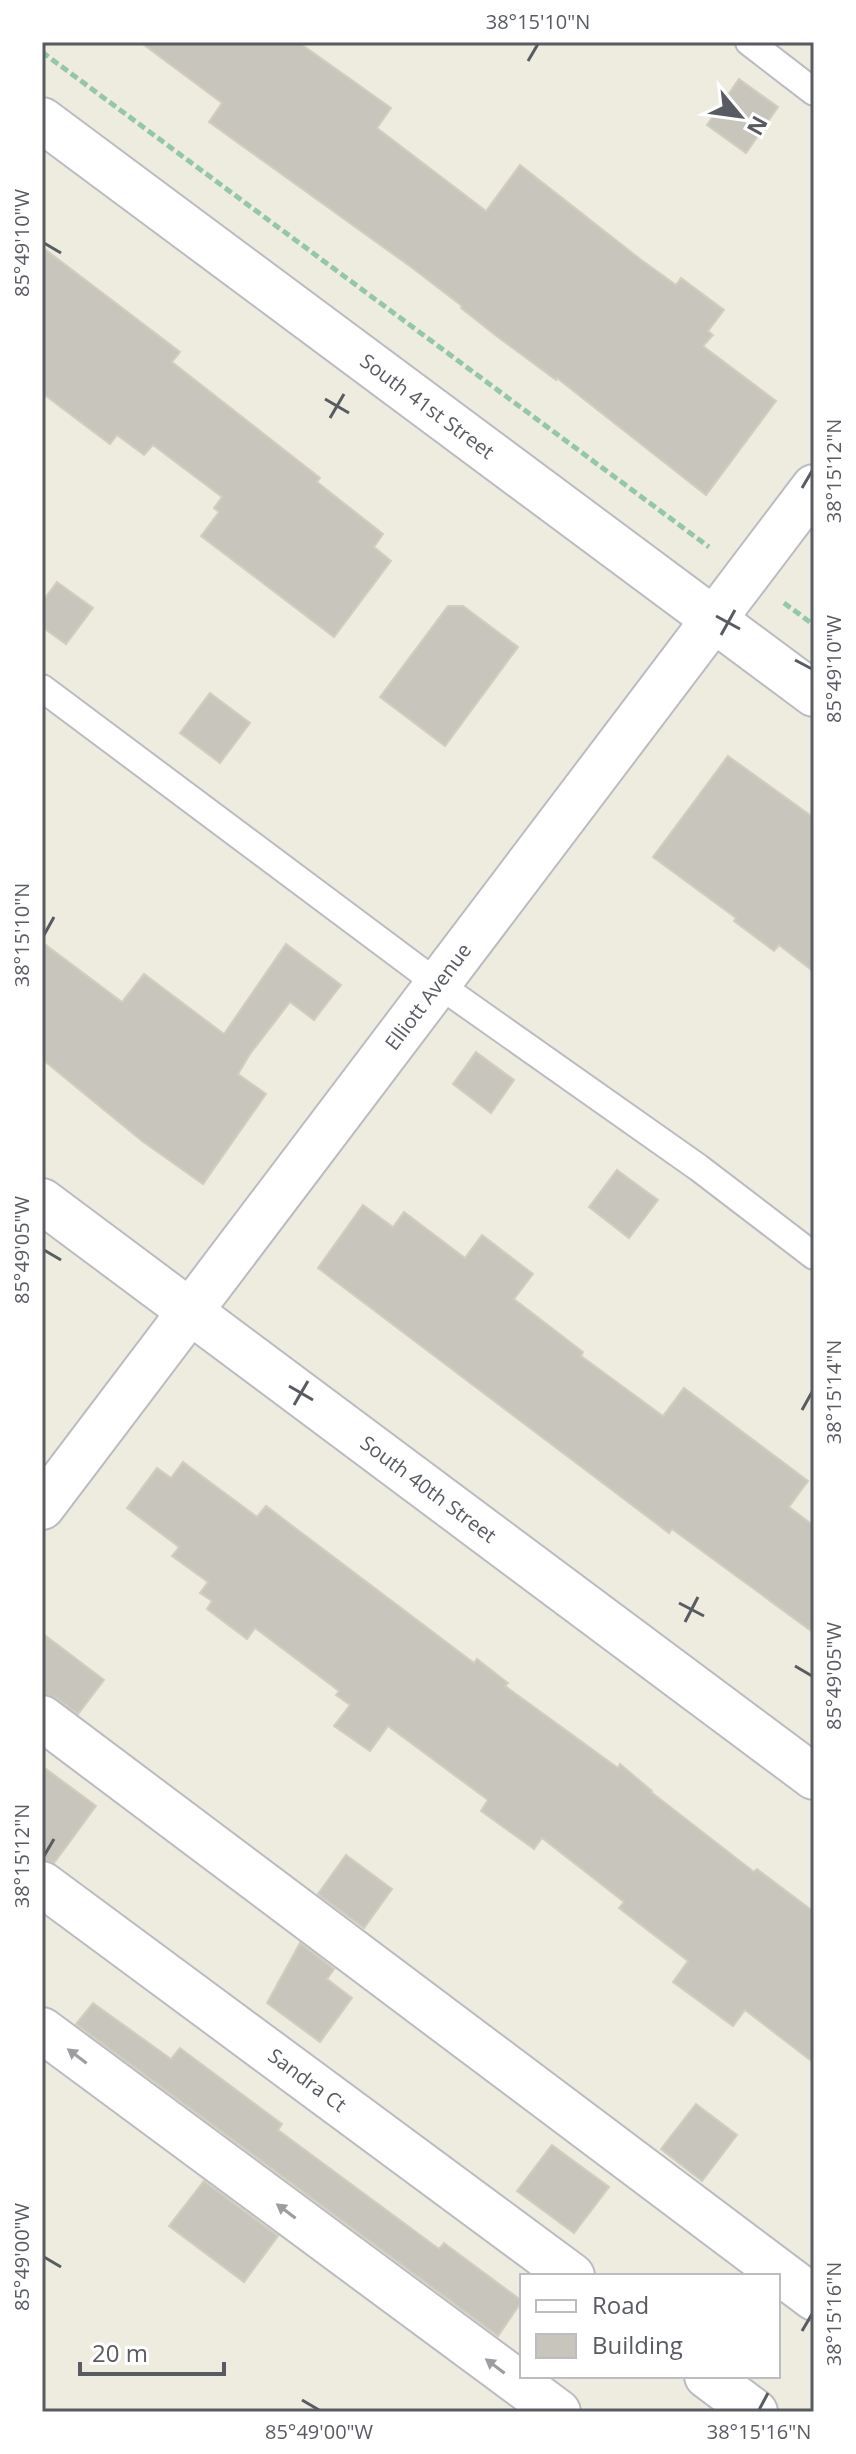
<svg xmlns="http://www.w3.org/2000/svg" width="856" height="2454" font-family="'Open Sans',sans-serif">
	<rect width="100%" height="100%" fill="#edecdf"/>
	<g fill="#c8c5bc" stroke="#d2cebd" stroke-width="2">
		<path d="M140 42H298L391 108 377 128 486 211 520 165 640 259 676 285 681 278 724 310 708 331 713 335 703 346 776 401 706 495 557 378 556 380 499 338 461 308 462 306 411 267 209 122 222 103Z"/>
		<path d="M739 79 778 107 746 153 707 125Z"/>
		<path d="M42 247 180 352 172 362 320 478 317 482 383 534 374 547 391 561 334 637 201 536 219 512 214 508 222 497 153 445 144 455 117 435 110 444 42 393Z"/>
		<path d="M57 582 93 608 66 644 42 627V602Z"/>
		<path d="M448 606H463L518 647 445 746 380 697Z"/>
		<path d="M210 693 250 723 220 763 180 733Z"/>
		<path d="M728 756 814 818V972L779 945 774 951 734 921 736 918 653 857Z"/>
		<path d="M42 942 122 1002 144 974 224 1034 286 944 341 985 314 1020 290 1002 250 1054 238 1074 266 1094 203 1184 142 1141 42 1059Z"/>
		<path d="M476 1052 514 1080 491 1113 453 1084Z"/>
		<path d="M617 1170 658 1200 629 1238 589 1207Z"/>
		<path d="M363 1205 393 1227 404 1212 465 1258 482 1235 533 1274 514 1299 583 1352 581 1356 663 1416 684 1388 808 1481 789 1507 814 1526V1633L672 1529 669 1533 318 1268Z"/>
		<path d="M183 1462 257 1517 266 1506 474 1663 477 1659 508 1683 505 1686 618 1768 620 1764 652 1791 651 1792 754 1872 757 1869 814 1912V2063L745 2010 733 2026 673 1982 688 1961 619 1908 624 1902 542 1838 534 1849 481 1811 488 1800 388 1726 370 1751 334 1726 350 1705 336 1695 339 1691 255 1628 247 1639 207 1609 212 1601 200 1593 208 1582 172 1556 179 1547 127 1508 157 1468 171 1478Z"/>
		<path d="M42 1633 104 1680 78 1714 56 1698 42 1694Z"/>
		<path d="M42 1766 96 1806 54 1863 42 1859Z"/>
		<path d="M346 1855 392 1889 364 1928 318 1894Z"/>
		<path d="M300 1943 334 1969 327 1979 352 1998 320 2042 267 2003Z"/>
		<path d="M93 2003 171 2059 180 2048 282 2124 278 2130 439 2249 444 2243 522 2301 498 2336 76 2024Z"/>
		<path d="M696 2104 737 2135 702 2181 661 2149Z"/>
		<path d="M552 2145 609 2187 574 2233 517 2191Z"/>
		<path d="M204 2181 278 2236 244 2282 169 2226Z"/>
	</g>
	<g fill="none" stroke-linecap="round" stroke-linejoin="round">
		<g stroke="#babcc2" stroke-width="30">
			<g id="lane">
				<path d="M749 42 814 92"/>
				<path d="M42 688 438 984 699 1168 814 1256"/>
			</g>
		</g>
		<g stroke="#babcc2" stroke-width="48">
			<g id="street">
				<path id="s1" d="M42 120 814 694"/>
				<path id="s2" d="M42 1201 814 1777"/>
				<path id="s3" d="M42 1507 814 487"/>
				<path d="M42 1718 814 2298"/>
				<path id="s4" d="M42 1884 572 2276"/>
				<path d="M42 2030 558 2412"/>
				<path d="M707 2376 755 2412"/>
			</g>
		</g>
		<g stroke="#92c8a8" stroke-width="5" stroke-dasharray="8 4" stroke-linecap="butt">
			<path d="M42 52 709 547"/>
			<path d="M784 603 814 625"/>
		</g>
		<use href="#lane" stroke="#fff" stroke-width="26"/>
		<use href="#street" stroke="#fff" stroke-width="44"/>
	</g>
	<defs><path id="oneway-solid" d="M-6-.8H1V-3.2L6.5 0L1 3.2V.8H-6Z" transform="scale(2)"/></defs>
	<g fill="#9b9da1">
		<use href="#oneway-solid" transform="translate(77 2056) rotate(-143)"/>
		<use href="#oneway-solid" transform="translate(286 2211) rotate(-143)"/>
		<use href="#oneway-solid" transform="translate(495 2366) rotate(-143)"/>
	</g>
	<path fill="none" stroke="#585b62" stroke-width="3" d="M528 61 538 44M44 243 61 253M325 399 349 413M330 418 344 394M802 488 812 471M716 616 740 629M721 635 735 610M795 660 812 669M44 935 54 917M44 1250 61 1260M289 1386 313 1400M294 1405 308 1381M802 1410 812 1392M679 1603 704 1616M685 1622 698 1597M795 1666 812 1676M44 1856 54 1839M44 2257 61 2267M802 2331 812 2314M302 2400 319 2410M759 2410 768 2393"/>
	<g text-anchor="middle" stroke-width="7" stroke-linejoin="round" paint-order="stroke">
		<g font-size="20" fill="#585b62" stroke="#fff">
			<text dy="7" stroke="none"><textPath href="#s1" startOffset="480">South 41st Street</textPath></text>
			<text dy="7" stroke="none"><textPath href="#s3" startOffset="640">Elliott Avenue</textPath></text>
			<text dy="7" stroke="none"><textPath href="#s2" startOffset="482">South 40th Street</textPath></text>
			<text dy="7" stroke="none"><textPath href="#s4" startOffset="330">Sandra Ct</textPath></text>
		</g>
	</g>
	<rect width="856" height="2454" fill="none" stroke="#ffffff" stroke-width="88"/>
	<rect x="520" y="2274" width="260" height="104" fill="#ffffff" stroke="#bcbdc0" stroke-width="2"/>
	<rect x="536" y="2300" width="40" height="12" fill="#ffffff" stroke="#bcbdc0" stroke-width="2"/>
	<text x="592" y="2314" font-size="24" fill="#585b62">Road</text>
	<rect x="536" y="2334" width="40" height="24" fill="#c8c5bc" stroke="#bcbdc0" stroke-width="2"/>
	<text x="592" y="2354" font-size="24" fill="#585b62">Building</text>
	<g transform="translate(740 116) rotate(119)" stroke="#ffffff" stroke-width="6" paint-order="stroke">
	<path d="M0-6L14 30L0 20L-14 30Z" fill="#585b62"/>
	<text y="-12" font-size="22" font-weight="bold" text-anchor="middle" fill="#585b62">N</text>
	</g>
	<path d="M80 2362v12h144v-12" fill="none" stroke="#585b62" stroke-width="4"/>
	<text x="92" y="2362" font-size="24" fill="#585b62" stroke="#ffffff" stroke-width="6" paint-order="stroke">20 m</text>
	<rect x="44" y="44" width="768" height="2366" fill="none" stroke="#585b62" stroke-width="3"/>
	<g font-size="20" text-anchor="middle" fill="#585b62">
		<text x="538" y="29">38°15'10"N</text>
		<text transform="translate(22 243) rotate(-90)" y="7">85°49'10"W</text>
		<text transform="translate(834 471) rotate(-90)" y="7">38°15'12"N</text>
		<text transform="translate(834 669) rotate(-90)" y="7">85°49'10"W</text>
		<text transform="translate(22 935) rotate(-90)" y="7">38°15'10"N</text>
		<text transform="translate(22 1250) rotate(-90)" y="7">85°49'05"W</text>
		<text transform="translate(834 1392) rotate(-90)" y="7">38°15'14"N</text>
		<text transform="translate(834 1676) rotate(-90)" y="7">85°49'05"W</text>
		<text transform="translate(22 1856) rotate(-90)" y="7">38°15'12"N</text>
		<text transform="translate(22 2257) rotate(-90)" y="7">85°49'00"W</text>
		<text transform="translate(834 2314) rotate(-90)" y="7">38°15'16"N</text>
		<text x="319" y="2439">85°49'00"W</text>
		<text x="759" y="2439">38°15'16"N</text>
	</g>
</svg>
